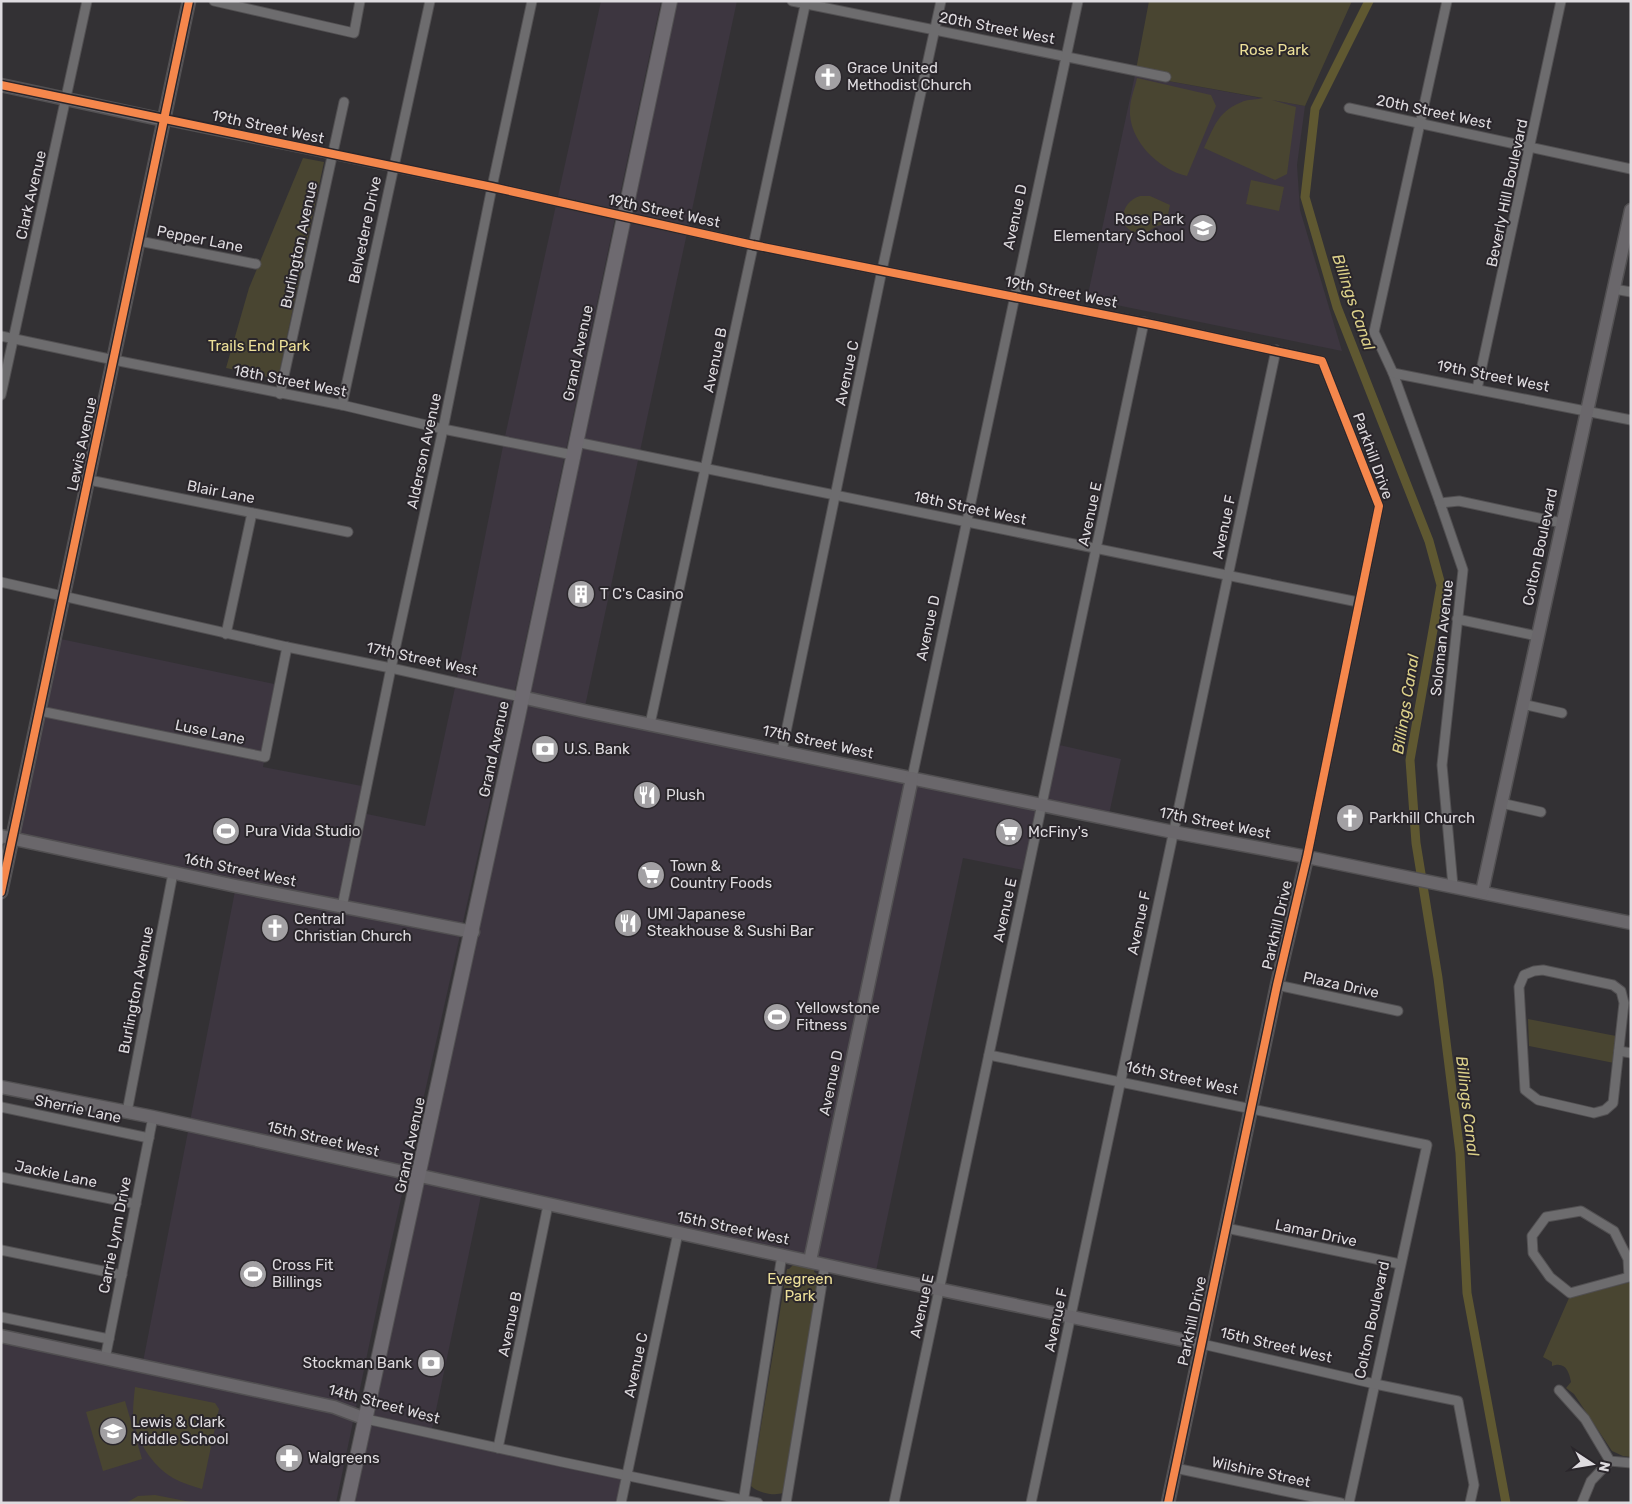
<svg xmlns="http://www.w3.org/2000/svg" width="1632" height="1504" font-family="Rubik,sans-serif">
	<rect width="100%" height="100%" fill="#333134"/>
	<g fill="#3d3640">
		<path d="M601 1H661L519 672 383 1279 336 1503H1V1343L233 1392 142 1367 236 886 12 838 56 638 279 685 263 767 367 787 362 813 425 826 456 683 504 441Z"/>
		<path d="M670 1H737L584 711 1041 805 1055 744 1121 759 1108 819 1042 805 1028 871 963 858 875 1276 482 1191 431 1434 627 1476 621 1503H347Z"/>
		<path d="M1135 75 1305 106 1297 165 1300 210 1342 351 1087 299Z"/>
	</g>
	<g fill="#494531">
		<path d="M1149 1H1352L1305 106 1272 100 1296 107 1287 174 1275 180 1204 148C1215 125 1218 111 1244 101 1250 99 1257 100 1263 98L1135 75Z"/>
		<path d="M1137 78 1211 95 1216 106 1187 176C1159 170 1128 140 1130 109 1130 99 1135 88 1137 78Z"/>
		<path d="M303 158 324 162 278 379 226 368 249 288Z"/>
		<path d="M1251 180 1284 187 1279 211 1246 204Z"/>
		<path d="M1140 196H1150L1170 205 1166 224C1162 225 1158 225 1155 227 1150 230 1147 234 1140 233 1117 232 1118 203 1140 196Z"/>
		<path d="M1528 1019 1616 1036 1614 1063 1529 1046Z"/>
		<path d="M793 1265 815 1269 814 1272 819 1275 783 1493C774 1496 758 1493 751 1486L787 1269H789Z"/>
		<path d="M1631 1282V1457L1623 1456 1612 1451 1574 1394 1566 1388 1571 1382C1569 1371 1565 1361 1552 1366V1362L1543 1357 1569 1298Z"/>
		<path d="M135 1387 215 1403 219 1409 202 1489C192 1486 182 1483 173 1478 152 1466 134 1438 133 1414 133 1405 134 1396 135 1387Z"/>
		<path d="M125 1401 142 1459 103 1471 86 1412Z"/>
		<path d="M155 1495 196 1503H126L138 1496Z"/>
	</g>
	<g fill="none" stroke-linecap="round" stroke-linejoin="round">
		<path stroke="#5f5831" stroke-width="9" d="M1369 1 1315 109 1305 197 1337 307 1429 541 1441 585 1410 760 1416 843 1438 978 1460 1153 1467 1293 1506 1503"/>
		<g stroke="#525052" stroke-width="11">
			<g id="street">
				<path d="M214 1 354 33 360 1"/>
				<path d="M792 1 1166 77"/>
				<path d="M1447 1 1374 332 1393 373 1440 503 1463 570 1442 765 1453 886"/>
				<path d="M1349 108 1631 169"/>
				<path d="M164 120 492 187 753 245 1156 325 1322 361 1379 506 1307 857"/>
				<path d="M139 241 256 264"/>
				<path d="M1614 289 1631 292"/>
				<path d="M1 336 114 360 342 405 443 429 573 455"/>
				<path d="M1393 373 1631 420"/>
				<path d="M1477 389 1561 1"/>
				<path d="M280 394 344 102"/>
				<path d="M1 395 87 1"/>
				<path d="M342 405 430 1"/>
				<path d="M576 442 1358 602"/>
				<path d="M89 480 348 532"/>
				<path d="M1440 503 1459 501 1562 523"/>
				<path d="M1 582 287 647 391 668 521 697"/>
				<path d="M1457 619 1537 636"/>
				<path d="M226 634 252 513"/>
				<path d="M1522 704 1562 713"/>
				<path d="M40 711 265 757 287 647"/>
				<path d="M650 724 806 1"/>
				<path d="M782 751 882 270 941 1"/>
				<path d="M912 778 1078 1"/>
				<path d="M1501 803 1541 812"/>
				<path d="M342 907 391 668 443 429 492 187 532 1"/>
				<path d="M1543 970 1613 985 1621 991 1624 1003 1613 1103 1605 1110 1594 1113 1538 1100 1525 1090 1519 987 1524 975 1534 971Z"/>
				<path d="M1277 985 1398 1011"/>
				<path d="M1619 1051 1631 1053"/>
				<path d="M989 1055 1427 1145 1349 1503"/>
				<path d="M1 1107 149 1138"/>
				<path d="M127 1112 173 873"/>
				<path d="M1 1177 136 1204"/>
				<path d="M1581 1211 1614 1231 1628 1259 1629 1277 1570 1293 1550 1277 1533 1253 1532 1236 1546 1217Z"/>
				<path d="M1226 1228 1400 1264"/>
				<path d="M1 1250 122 1275"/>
				<path d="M1 1317 109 1339"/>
				<path d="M1202 1344 1375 1384 1458 1401 1474 1485 1470 1503"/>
				<path d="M105 1359 153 1117"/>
				<path d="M1559 1390 1585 1419 1610 1461 1631 1463"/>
				<path d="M366 1419 562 1462 758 1503"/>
				<path d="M498 1448 548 1205"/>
				<path d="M1175 1468 1341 1503"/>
				<path d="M621 1503 678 1233"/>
				<path d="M743 1503 782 1255"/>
				<path d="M786 1503 825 1265"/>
				<path d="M894 1503 1144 322"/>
				<path d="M1031 1503 1276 350"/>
				<path d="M1582 1503 1591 1481 1610 1461"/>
			</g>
		</g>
		<g stroke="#525052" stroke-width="15">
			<g id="secondary">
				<path d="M1 85 164 120"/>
				<path d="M521 697 584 711 1173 832 1307 857 1631 923"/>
				<path d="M1 836 236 886 473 932"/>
				<path d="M1 892 189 1"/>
				<path d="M1482 892 1631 210"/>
				<path d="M1 1087 153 1117 875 1276 1202 1344"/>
				<path d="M810 1261 912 778"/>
				<path d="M1 1336 334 1407 366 1419"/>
				<path d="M1168 1503 1277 985 1307 857"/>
			</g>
		</g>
		<g stroke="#525052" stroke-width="16">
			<path id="primary" d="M347 1503C459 1003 563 502 670 1"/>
		</g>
		<use href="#street" stroke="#6d6c6e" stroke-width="9"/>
		<use href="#secondary" stroke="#6a676b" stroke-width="12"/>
		<use href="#primary" stroke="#6e6a70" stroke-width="14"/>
		<g stroke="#2a262b" stroke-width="11">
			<g id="cycleway">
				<path d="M1 85 492 187 753 245 1156 325 1322 361 1379 506 1307 857 1277 985 1168 1503"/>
				<path d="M1 892 189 1"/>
			</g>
		</g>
		<use href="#cycleway" stroke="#f5874c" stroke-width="8"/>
	</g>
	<defs>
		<g id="church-disc" transform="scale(1.4375)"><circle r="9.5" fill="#a2a0a3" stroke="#2a262b"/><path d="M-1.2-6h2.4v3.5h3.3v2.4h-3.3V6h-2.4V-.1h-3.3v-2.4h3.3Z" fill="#fff"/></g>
		<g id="school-disc" transform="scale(1.4375)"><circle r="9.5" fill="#a2a0a3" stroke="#2a262b"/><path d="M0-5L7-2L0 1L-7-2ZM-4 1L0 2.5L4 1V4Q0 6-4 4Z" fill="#fff"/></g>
		<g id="building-disc" transform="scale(1.4375)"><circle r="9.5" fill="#a2a0a3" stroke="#2a262b"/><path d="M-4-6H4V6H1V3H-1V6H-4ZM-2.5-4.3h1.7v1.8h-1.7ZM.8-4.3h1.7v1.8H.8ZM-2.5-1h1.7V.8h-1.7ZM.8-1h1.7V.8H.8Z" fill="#fff"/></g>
		<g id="bank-disc" transform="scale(1.4375)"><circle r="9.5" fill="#a2a0a3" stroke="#2a262b"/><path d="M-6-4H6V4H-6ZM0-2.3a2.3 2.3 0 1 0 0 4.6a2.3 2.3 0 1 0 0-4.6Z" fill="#fff"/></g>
		<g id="restaurant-disc" transform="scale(1.4375)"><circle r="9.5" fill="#a2a0a3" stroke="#2a262b"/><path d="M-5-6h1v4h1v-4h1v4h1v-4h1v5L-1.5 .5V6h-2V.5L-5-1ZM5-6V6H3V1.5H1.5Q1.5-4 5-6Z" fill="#fff"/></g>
		<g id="stadium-disc" transform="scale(1.4375)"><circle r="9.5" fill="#a2a0a3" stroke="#2a262b"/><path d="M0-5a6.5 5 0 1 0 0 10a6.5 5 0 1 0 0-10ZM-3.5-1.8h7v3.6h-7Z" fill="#fff"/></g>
		<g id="supermarket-disc" transform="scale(1.4375)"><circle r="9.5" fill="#a2a0a3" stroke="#2a262b"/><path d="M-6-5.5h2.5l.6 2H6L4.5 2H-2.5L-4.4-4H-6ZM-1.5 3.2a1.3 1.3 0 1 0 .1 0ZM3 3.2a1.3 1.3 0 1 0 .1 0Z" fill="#fff"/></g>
		<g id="pharmacy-disc" transform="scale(1.4375)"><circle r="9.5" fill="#a2a0a3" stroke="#2a262b"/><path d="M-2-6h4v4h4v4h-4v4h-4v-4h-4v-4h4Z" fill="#fff"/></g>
	</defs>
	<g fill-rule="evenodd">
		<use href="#church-disc" x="828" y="77"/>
		<use href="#school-disc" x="1203" y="228"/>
		<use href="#building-disc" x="581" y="594"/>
		<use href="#bank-disc" x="545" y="749"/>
		<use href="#restaurant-disc" x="647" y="795"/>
		<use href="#church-disc" x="1350" y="818"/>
		<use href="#stadium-disc" x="226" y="831"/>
		<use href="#supermarket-disc" x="1009" y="832"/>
		<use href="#supermarket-disc" x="651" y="875"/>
		<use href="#restaurant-disc" x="628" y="923"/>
		<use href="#church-disc" x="275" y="928"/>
		<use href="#stadium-disc" x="777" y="1017"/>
		<use href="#stadium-disc" x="253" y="1274"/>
		<use href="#bank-disc" x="431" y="1363"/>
		<use href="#school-disc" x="113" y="1431"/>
		<use href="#pharmacy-disc" x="289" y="1458"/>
	</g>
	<g text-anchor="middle" stroke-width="4" stroke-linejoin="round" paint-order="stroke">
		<g font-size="15" fill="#dedbdf" stroke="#2a262b">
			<text transform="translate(997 28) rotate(11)" y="5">20th Street West</text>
			<text transform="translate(1434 112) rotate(12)" y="5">20th Street West</text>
			<text transform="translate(268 127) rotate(12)" y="5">19th Street West</text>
			<text transform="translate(1507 193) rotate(-78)" y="5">Beverly Hill Boulevard</text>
			<text transform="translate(31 195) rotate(-77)" y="5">Clark Avenue</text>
			<text transform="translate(664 211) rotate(12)" y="5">19th Street West</text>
			<text transform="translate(1015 217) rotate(-78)" y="5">Avenue D</text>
			<text transform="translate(365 230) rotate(-78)" y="5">Belvedere Drive</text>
			<text transform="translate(200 239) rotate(11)" y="5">Pepper Lane</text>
			<text transform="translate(299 245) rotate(-78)" y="5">Burlington Avenue</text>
			<text transform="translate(1061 292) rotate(11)" y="5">19th Street West</text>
			<text transform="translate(578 353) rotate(-78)" y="5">Grand Avenue</text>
			<text transform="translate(715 360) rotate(-78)" y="5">Avenue B</text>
			<text transform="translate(847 373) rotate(-78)" y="5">Avenue C</text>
			<text transform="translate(1493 376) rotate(11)" y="5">19th Street West</text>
			<text transform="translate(290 381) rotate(11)" y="5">18th Street West</text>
			<text transform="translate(82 444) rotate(-78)" y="5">Lewis Avenue</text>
			<text transform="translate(424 451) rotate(-78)" y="5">Alderson Avenue</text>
			<text transform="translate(1373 456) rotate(70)" y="5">Parkhill Drive</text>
			<text transform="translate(221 492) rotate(11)" y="5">Blair Lane</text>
			<text transform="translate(970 508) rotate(12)" y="5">18th Street West</text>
			<text transform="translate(1090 514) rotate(-78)" y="5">Avenue E</text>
			<text transform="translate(1224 527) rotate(-78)" y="5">Avenue F</text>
			<text transform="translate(1540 547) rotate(-78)" y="5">Colton Boulevard</text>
			<text transform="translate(928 628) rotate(-78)" y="5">Avenue D</text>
			<text transform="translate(1442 638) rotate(-84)" y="5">Soloman Avenue</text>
			<text transform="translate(422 659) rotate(12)" y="5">17th Street West</text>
			<text transform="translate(210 732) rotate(12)" y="5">Luse Lane</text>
			<text transform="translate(818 742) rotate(12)" y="5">17th Street West</text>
			<text transform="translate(494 749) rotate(-78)" y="5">Grand Avenue</text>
			<text transform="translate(1215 823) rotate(11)" y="5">17th Street West</text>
			<text transform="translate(240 870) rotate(12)" y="5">16th Street West</text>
			<text transform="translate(1005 910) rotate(-78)" y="5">Avenue E</text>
			<text transform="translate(1139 923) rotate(-78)" y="5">Avenue F</text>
			<text transform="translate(1277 925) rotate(-77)" y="5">Parkhill Drive</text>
			<text transform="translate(1341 985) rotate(12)" y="5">Plaza Drive</text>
			<text transform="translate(136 990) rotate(-79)" y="5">Burlington Avenue</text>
			<text transform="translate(1182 1078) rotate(12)" y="5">16th Street West</text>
			<text transform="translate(831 1083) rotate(-78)" y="5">Avenue D</text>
			<text transform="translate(78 1109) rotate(12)" y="5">Sherrie Lane</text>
			<text transform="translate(323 1139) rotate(13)" y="5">15th Street West</text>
			<text transform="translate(410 1145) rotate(-78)" y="5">Grand Avenue</text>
			<text transform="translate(56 1174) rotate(12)" y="5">Jackie Lane</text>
			<text transform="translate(733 1228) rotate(12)" y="5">15th Street West</text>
			<text transform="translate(1316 1233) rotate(12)" y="5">Lamar Drive</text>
			<text transform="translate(115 1235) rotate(-79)" y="5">Carrie Lynn Drive</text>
			<text transform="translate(922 1306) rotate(-78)" y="5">Avenue E</text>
			<text transform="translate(1056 1320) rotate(-78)" y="5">Avenue F</text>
			<text transform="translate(1372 1320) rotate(-78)" y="5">Colton Boulevard</text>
			<text transform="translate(1192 1321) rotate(-78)" y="5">Parkhill Drive</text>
			<text transform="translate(510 1324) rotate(-78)" y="5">Avenue B</text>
			<text transform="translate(1276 1345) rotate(13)" y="5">15th Street West</text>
			<text transform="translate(636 1365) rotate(-78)" y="5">Avenue C</text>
			<text transform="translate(384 1404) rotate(15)" y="5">14th Street West</text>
			<text transform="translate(1261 1472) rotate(12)" y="5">Wilshire Street</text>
		</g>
		<g font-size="15" fill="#ede099" stroke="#2a262b">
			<text x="1274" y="55">Rose Park</text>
			<text x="259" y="351">Trails End Park</text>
			<text x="800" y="1284">Evegreen<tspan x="800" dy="17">Park</tspan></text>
		</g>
		<g font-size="15" fill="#dedbdf" stroke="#2a262b" text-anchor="start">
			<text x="847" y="73">Grace United<tspan x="847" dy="17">Methodist Church</tspan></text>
			<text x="1184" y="224" text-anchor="end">Rose Park<tspan x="1184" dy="17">Elementary School</tspan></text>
			<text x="600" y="599">T C's Casino</text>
			<text x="564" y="754">U.S. Bank</text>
			<text x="666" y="800">Plush</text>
			<text x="1369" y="823">Parkhill Church</text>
			<text x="245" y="836">Pura Vida Studio</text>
			<text x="1028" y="837">McFiny's</text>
			<text x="670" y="871">Town &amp;<tspan x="670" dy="17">Country Foods</tspan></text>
			<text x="647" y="919">UMI Japanese<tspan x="647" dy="17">Steakhouse &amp; Sushi Bar</tspan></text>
			<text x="294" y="924">Central<tspan x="294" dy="17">Christian Church</tspan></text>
			<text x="796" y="1013">Yellowstone<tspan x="796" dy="17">Fitness</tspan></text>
			<text x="272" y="1270">Cross Fit<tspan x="272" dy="17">Billings</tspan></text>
			<text x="412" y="1368" text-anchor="end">Stockman Bank</text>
			<text x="132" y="1427">Lewis &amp; Clark<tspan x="132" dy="17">Middle School</tspan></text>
			<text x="308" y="1463">Walgreens</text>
		</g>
		<g font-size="16" font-style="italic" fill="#dcd089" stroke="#2a262b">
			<text transform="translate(1354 302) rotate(71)" y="6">Billings Canal</text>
			<text transform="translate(1405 704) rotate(-81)" y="6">Billings Canal</text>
			<text transform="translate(1468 1106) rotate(83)" y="6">Billings Canal</text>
		</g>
	</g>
	<rect width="1632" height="1504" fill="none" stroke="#dedbdf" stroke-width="5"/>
	<g transform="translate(1592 1464) rotate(102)" stroke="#2a262b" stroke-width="4" paint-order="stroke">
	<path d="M0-4L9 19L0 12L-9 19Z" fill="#dedbdf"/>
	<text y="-8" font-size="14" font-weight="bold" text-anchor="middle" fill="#dedbdf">N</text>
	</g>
</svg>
